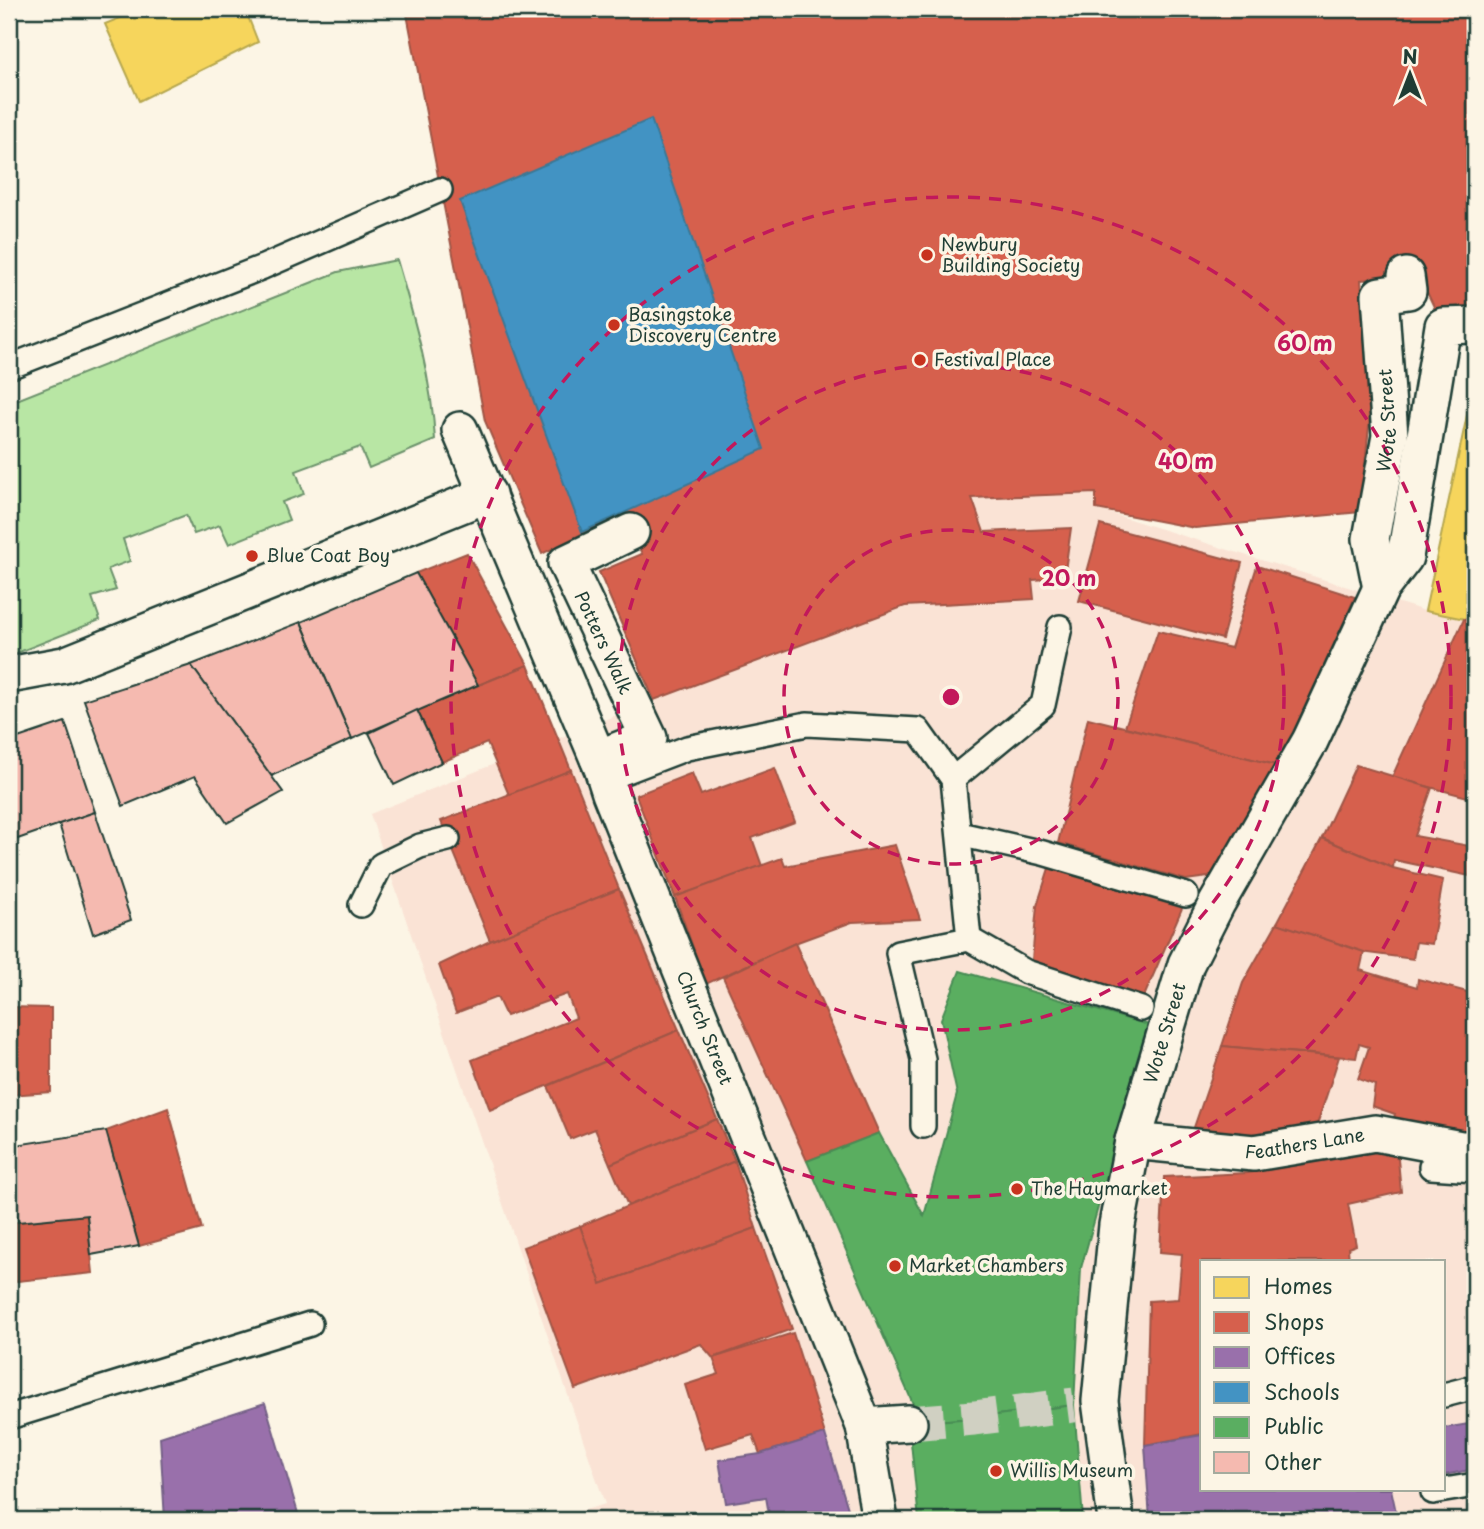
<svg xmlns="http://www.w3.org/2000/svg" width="1484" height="1529" font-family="'Playpen Sans',sans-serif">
	<rect width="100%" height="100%" fill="#fcf5e5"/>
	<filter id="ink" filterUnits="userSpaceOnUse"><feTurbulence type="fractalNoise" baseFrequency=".0143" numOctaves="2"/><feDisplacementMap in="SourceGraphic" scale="14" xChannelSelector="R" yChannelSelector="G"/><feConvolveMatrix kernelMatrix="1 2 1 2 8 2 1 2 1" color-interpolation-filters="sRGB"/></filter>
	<g filter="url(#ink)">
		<path fill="#fae3d5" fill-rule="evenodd" d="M1096 493 1097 509 1425 611 1464 619 1392 777 1475 799V1520H552L605 1504 370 814 654 700 904 606 1033 599 1032 580 1064 578 1070 528 984 532 972 498ZM1202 1261H1444V1489H1202Z"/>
		<path fill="#b8e6a4" stroke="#6c926c" stroke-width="2" d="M397 260C414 318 432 379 435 440L369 468 360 447 296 471 304 494 282 502 289 520 229 544 220 525 194 534 186 515 123 539 130 561 108 569 116 590 92 597 100 620 9 656V414L14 401 338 272Z"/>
		<g fill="#f6d55c" stroke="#b6a750" stroke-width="2">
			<path d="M142 9H245L258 42 139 101 105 24Z"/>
			<path d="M1475 378V621L1425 611Z"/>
		</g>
		<g fill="#d6604d" stroke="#9f5646" stroke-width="2">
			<path d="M406 9H1475V306L1464 313 1435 309 1419 275 1361 280 1371 407 1360 512 1195 528 1096 509V493L972 498 984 532 1071 528 1064 578 1032 580 1034 599 905 606 654 700 599 572 642 554 623 513 542 554 485 421Z"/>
			<path d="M1100 525 1242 563 1222 639 1079 601Z"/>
			<path d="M467 553 528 665 478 685 416 573Z"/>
			<path d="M1257 566 1355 597 1280 766 1125 727 1158 631 1231 648Z"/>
			<path d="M1464 619 1475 621V799L1392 777Z"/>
			<path d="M528 665 571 770 509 795 487 743 442 762 417 710Z"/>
			<path d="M1088 718 1280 766 1223 875 1186 880 1058 843Z"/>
			<path d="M1356 765 1432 788 1415 836 1475 847 1470 876 1394 860 1393 868 1322 838Z"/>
			<path d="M775 768 795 822 752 838 762 866 675 897 636 795 692 773 701 795Z"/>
			<path d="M571 770 619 889 490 941 441 821Z"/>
			<path d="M1322 838 1393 868 1443 880 1432 944 1416 942 1413 959 1322 947 1277 923Z"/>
			<path d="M895 845 920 919 852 922 795 943 706 984 675 897 782 858 785 866Z"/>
			<path d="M1050 865 1183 906 1143 999 1032 960 1037 906Z"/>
			<path d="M619 889 679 1030 490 1110 472 1060 576 1018 567 994 506 1016 497 997 456 1013 439 965 490 941Z"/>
			<path d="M1277 923 1364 952 1360 970 1417 987 1418 979 1475 994V1140L1392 1126 1395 1114 1372 1106 1375 1085 1358 1079 1369 1047 1359 1044 1356 1058 1222 1046 1243 983Z"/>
			<path d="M795 943 879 1133 807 1161 723 977Z"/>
			<path d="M9 1007 51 1008V1092L9 1095Z"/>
			<path d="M679 1030 717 1119 610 1164 595 1129 570 1139 548 1086Z"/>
			<path d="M1222 1046 1339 1057 1314 1134 1257 1142 1191 1136Z"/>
			<path d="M168 1108 202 1229 139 1246 106 1131Z"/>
			<path d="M717 1119 735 1161 628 1206 610 1164Z"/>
			<path d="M1397 1148 1401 1192 1348 1204 1356 1245 1348 1248 1349 1261H1202V1434L1145 1445 1149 1301 1178 1299 1182 1254 1160 1252 1164 1177 1248 1173Z"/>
			<path d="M735 1161 756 1228 601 1284 580 1226Z"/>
			<path d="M87 1215 93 1273 9 1282V1223Z"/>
			<path d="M580 1226 601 1284 756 1228 792 1329 713 1358 701 1344 575 1389 523 1247Z"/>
			<path d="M793 1333 825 1434 760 1454 753 1435 705 1449 685 1385 719 1374 713 1358Z"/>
			<path d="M849 1512 850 1520H802Z"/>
		</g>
		<g fill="#9970ab" stroke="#746187" stroke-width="2">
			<path d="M265 1403 300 1520H165L160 1437Z"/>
			<path d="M1475 1423V1469L1444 1475V1428Z"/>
			<path d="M825 1434 849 1512 802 1520H770L766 1497 726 1503 719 1460 760 1454Z"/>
			<path d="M1202 1435V1489H1391L1396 1512 1364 1520H1150L1145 1445Z"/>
		</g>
		<path fill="#4393c3" stroke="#387998" stroke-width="2" d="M651 119 764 449 582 532 460 201Z"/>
		<g fill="#5aae61" stroke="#488c54" stroke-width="2">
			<path d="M960 971 1149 1025 1081 1268 1074 1405 974 1418 921 1422 807 1161 879 1133 924 1216 957 1094 941 1019Z"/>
			<path d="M1074 1405 1083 1520H919L909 1423 974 1418Z"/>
		</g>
		<g fill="#f5bab0" stroke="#1f3d34" stroke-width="2">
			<path d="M416 573 478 685 352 739 301 622Z"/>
			<path d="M301 622 352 739 271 776 191 665Z"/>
			<path d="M191 665 283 792 227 823 195 776 123 806 84 700Z"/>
			<path d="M417 710 442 762 394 785 369 733Z"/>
			<path d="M65 722 95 812 9 842V741Z"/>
			<path d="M95 812 131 920 93 934 59 824Z"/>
			<path d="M106 1131 139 1246 91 1255 87 1215 18 1222 9 1164V1146Z"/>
		</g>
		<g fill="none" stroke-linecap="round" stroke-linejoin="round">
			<path stroke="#d0d0c2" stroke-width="35" stroke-dasharray="35 18" stroke-linecap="butt" d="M909 1423 974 1418 1074 1405"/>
			<g stroke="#1f3d34" stroke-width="28">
				<g id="service">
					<path d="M9 367 263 267 440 190"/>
					<path d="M606 779 687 748 807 724 918 730 953 779 969 939 898 953 923 1059V1126"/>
					<path d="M953 779 1043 705 1060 627"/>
					<path d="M959 834 1043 853 1186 895"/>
					<path d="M361 905 381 865 420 846 448 839"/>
					<path d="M969 939 1026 972 1141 1009"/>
					<path d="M1431 1167 1475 1170"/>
					<path d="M1444 1395 1475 1387"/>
					<path d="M9 1417 310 1324"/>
					<path d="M1433 1492 1475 1485"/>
				</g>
			</g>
			<g stroke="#1f3d34" stroke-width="40">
				<g id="pedestrian">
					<path id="s1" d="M460 430 602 768 610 793 864 1426 880 1520"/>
					<path id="s2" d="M1381 588 1371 539 1390 436 1380 295 1408 291 1406 276"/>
					<path d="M9 675 64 665 488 494"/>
					<path d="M598 758 649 738 566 563 631 532"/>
					<path id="s3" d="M1133 1141 1254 1153 1375 1133 1461 1149H1475"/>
					<path d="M864 1426 909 1423"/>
					<path id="s4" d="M1116 1520 1100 1401 1117 1225 1133 1141 1170 1017 1186 964 1217 903 1310 741 1381 588 1405 557 1443 326 1475 325"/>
				</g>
			</g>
			<use href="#service" stroke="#fcf5e5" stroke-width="23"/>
			<use href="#pedestrian" stroke="#fcf5e5" stroke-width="35"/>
		</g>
	</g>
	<g fill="none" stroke="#c2185b" stroke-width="3.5" stroke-dasharray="12 9">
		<circle cx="951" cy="697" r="167"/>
		<circle cx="951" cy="697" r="333"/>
		<circle cx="951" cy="697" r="500"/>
	</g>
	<g fill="#c8321e" stroke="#fcf5e5" stroke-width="2.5">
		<circle cx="927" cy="255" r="7"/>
		<circle cx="614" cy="325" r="7"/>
		<circle cx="920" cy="360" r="7"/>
		<circle cx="252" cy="556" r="7"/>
		<circle cx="1017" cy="1189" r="7"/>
		<circle cx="895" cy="1266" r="7"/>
		<circle cx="996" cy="1471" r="7"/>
	</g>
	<g text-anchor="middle" stroke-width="7" stroke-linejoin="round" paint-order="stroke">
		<g font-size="18" fill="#1f3d34" stroke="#fcf5e5" text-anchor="start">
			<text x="941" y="251">Newbury<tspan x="941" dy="21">Building Society</tspan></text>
			<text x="628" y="321">Basingstoke<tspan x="628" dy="21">Discovery Centre</tspan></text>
			<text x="934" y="366">Festival Place</text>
			<text x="266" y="562">Blue Coat Boy</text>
			<text x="1031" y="1195">The Haymarket</text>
			<text x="909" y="1272">Market Chambers</text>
			<text x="1010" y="1477">Willis Museum</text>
		</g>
		<g font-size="18" fill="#1f3d34" stroke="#fcf5e5">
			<text dy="6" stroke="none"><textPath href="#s2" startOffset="170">Wote Street</textPath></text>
			<text transform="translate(603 643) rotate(65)" y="6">Potters Walk</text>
			<text dy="6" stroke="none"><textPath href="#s1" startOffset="646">Church Street</textPath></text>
			<text dy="6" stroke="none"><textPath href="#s4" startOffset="495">Wote Street</textPath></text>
			<text dy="6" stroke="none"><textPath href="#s3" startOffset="173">Feathers Lane</textPath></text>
		</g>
	</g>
	<circle cx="951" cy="697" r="10" fill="#c2185b" stroke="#fcf5e5" stroke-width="3.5"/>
	<g font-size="21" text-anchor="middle" font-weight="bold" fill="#c2185b" stroke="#fcf5e5" stroke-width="7" stroke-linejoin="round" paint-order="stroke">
		<text x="1305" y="351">60 m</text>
		<text x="1186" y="469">40 m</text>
		<text x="1069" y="586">20 m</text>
	</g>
	<rect width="1484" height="1529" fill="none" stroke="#fcf5e5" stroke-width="35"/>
	<rect x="18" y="18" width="1449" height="1494" fill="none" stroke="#1f3d34" stroke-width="2.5" filter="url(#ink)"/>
	<rect x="1200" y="1260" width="245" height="231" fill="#fcf5e5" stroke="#a4ab9e" stroke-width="2"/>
	<rect x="1214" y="1277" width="35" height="21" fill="#f6d55c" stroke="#a4ab9e" stroke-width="2"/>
	<text x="1264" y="1294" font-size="21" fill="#1f3d34">Homes</text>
	<rect x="1214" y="1312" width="35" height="21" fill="#d6604d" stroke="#a4ab9e" stroke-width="2"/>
	<text x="1264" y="1330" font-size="21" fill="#1f3d34">Shops</text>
	<rect x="1214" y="1347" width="35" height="21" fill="#9970ab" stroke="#a4ab9e" stroke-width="2"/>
	<text x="1264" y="1364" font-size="21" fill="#1f3d34">Offices</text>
	<rect x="1214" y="1382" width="35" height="21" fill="#4393c3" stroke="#a4ab9e" stroke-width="2"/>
	<text x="1264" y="1400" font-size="21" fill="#1f3d34">Schools</text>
	<rect x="1214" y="1417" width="35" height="21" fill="#5aae61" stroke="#a4ab9e" stroke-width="2"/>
	<text x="1264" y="1434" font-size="21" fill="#1f3d34">Public</text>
	<rect x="1214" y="1452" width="35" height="21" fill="#f5bab0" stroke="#a4ab9e" stroke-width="2"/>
	<text x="1264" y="1470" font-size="21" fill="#1f3d34">Other</text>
	<g transform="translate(1410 74)" stroke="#fcf5e5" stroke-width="5" paint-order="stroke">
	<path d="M0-5L12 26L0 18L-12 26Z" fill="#1f3d34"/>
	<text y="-10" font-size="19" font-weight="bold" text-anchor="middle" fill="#1f3d34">N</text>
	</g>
</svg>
